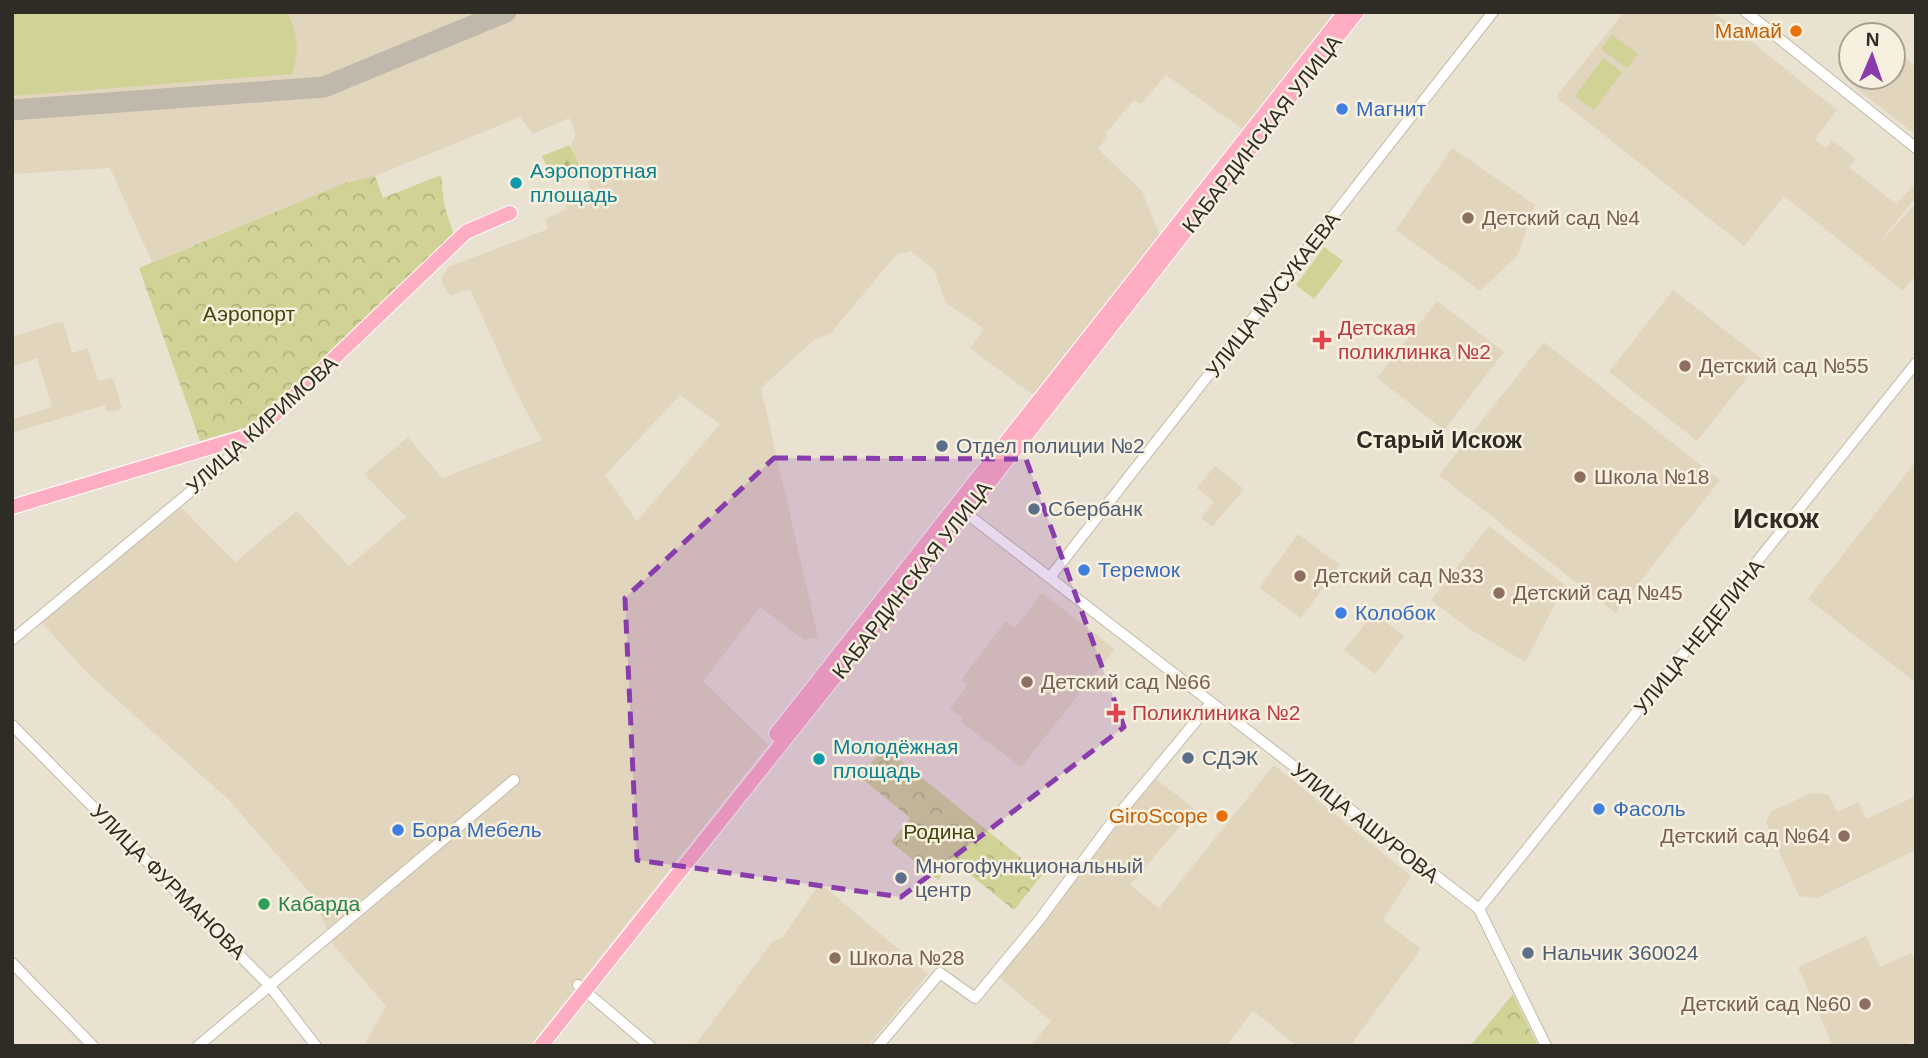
<svg xmlns="http://www.w3.org/2000/svg" width="1928" height="1058" font-family="Helvetica,sans-serif">
	<defs>
		<pattern id="forest-firs" width="22" height="20" patternUnits="userSpaceOnUse" patternTransform="scale(1.75)"><rect width="22" height="20" fill="#d0d395"/><path d="M5 1l3.5 6h-7zM16 11l3.5 6h-7z" fill="#b3b580"/></pattern>
		<pattern id="park-crowns" width="20" height="18" patternUnits="userSpaceOnUse" patternTransform="scale(1.75)"><rect width="20" height="18" fill="#d0d395"/><path d="M2 6a3 3 0 1 1 6 0M12 15a3 3 0 1 1 6 0" fill="none" stroke="#b3b580"/></pattern>
	</defs>
	<rect width="100%" height="100%" fill="#eae2d1"/>
	<g fill="#e1d5bd" fill-rule="evenodd">
		<path d="M12 12H1345L1040 400 970 348 984 329 945 302 934 270 911 251 896 255 831 333 814 340 761 388 818 637 804 640 760 607 703 681 768 745 530 1046H364L386 1006 335 947 311 894 229 800 87 673 38 618 177 503 235 562 297 511 349 566 406 517 364 474 408 437 442 478 542 440 516 392 470 289 450 296 441 280 448 267 548 229 545 219 567 209 563 199 590 187 571 144 576 134 569 118 533 134 520 117 375 176 345 183 152 262 110 168 12 174ZM1166 75 1245 131 1160 236 1142 191 1098 149 1108 136 1105 134 1134 100 1141 104ZM680 395 720 424 637 521 605 475Z"/>
		<path d="M1624 12H1714L1837 110 1815 139 1826 148 1832 140 1851 155 1855 159 1849 167 1896 204 1916 183V197L1875 248 1916 203V275L1903 291 1784 196 1744 246 1556 97Z"/>
		<path d="M1893 49 1916 67V135L1856 88 1862 77H1893Z"/>
		<path d="M1452 148 1535 205 1518 255 1480 291 1396 230Z"/>
		<path d="M1673 290 1762 359 1697 441 1609 372Z"/>
		<path d="M1437 301 1504 352 1444 430 1377 378Z"/>
		<path d="M63 321 72 353 88 348 98 381 113 378 122 409 107 412 105 405 12 433V419L52 407 37 358 12 367V337Z"/>
		<path d="M1544 342 1720 480 1615 613 1439 475Z"/>
		<path d="M1914 464 1916 466V683L1808 599Z"/>
		<path d="M1215 466 1244 489 1212 527 1201 518 1214 502 1197 488Z"/>
		<path d="M1489 526 1565 585 1525 662 1468 628 1431 600Z"/>
		<path d="M1298 534 1340 565 1301 618 1259 588Z"/>
		<path d="M1042 593 1115 649 1021 767 961 722 963 718 950 708 968 685 961 680 1006 621 1015 628Z"/>
		<path d="M1374 613 1404 636 1375 674 1344 650Z"/>
		<path d="M1274 765 1411 876 1383 920 1421 949 1350 1046H1297L1253 1011 1226 1046H1031L1051 1021 1000 978 1089 856 1156 779 1195 809 1130 885 1159 908Z"/>
		<path d="M1812 793 1829 795 1837 812 1858 802 1866 819 1916 796V850L1817 898 1799 896 1766 822 1771 811Z"/>
		<path d="M820 883 928 974 868 1046H694L772 942 783 937Z"/>
		<path d="M1866 936 1880 967 1911 953 1916 963V1040L1904 1046H1833L1798 967Z"/>
	</g>
	<g fill="#d0d395">
		<path d="M12 12H287C297 31 300 53 292 74L12 96Z"/>
		<path d="M1612 35 1638 54 1627 68 1601 49Z"/>
		<path d="M1603 58 1622 72 1594 110 1575 96Z"/>
		<path d="M1324 247 1343 261 1314 299 1296 285Z"/>
	</g>
	<path fill="url(#forest-firs)" d="M570 145 581 167V173L555 184 542 156Z"/>
	<g fill="url(#park-crowns)">
		<path d="M441 175 444 204 454 236 262 419 247 427 200 441 139 268 345 183 375 176 383 198Z"/>
		<path d="M884 747 1042 875 1014 910 953 861 938 880 891 842 910 818 860 777Z"/>
		<path d="M1513 994 1538 1046H1470Z"/>
	</g>
	<g fill="none" stroke-linecap="round" stroke-linejoin="round">
		<path stroke="#c0b8aa" stroke-width="21" d="M12 110 324 87 506 12"/>
		<g stroke="#c3bbaa" stroke-width="12">
			<g id="minor">
				<path d="M1746 12 1916 148"/>
				<path d="M962 510 1479 909 1546 1046"/>
				<path d="M1051 576 1493 12"/>
				<path d="M12 640 220 467 248 436"/>
				<path d="M12 725 269 985 316 1046"/>
				<path d="M1479 909 1916 363"/>
				<path d="M12 963 93 1046"/>
				<path d="M578 985 650 1046"/>
				<path d="M198 1046 514 780"/>
				<path d="M878 1046 940 973 975 998 1040 919 1109 826 1211 703"/>
			</g>
		</g>
		<g stroke="#fff" stroke-width="16">
			<g id="major">
				<path d="M12 507 248 436 260 429 466 232 510 213"/>
				<path d="M776 734 1345 12"/>
				<path d="M541 1046 966 512 1357 12"/>
			</g>
		</g>
		<use href="#minor" stroke="#fff" stroke-width="10"/>
		<use href="#major" stroke="#feadc2" stroke-width="14"/>
	</g>
	<path fill="#893cac" fill-opacity="0.2" stroke="#893cac" stroke-width="5" stroke-dasharray="14 9" stroke-linejoin="round" d="M774 458 1026 459 1124 727 901 897 637 860 625 598Z"/>
	<g fill="#e8710a" stroke="#f8f0de" stroke-width="2.5">
		<circle cx="1796" cy="31" r="7"/>
		<circle cx="1222" cy="816" r="7"/>
	</g>
	<g fill="#3f7fe0" stroke="#f8f0de" stroke-width="2.5">
		<circle cx="1342" cy="109" r="7"/>
		<circle cx="1084" cy="570" r="7"/>
		<circle cx="1341" cy="613" r="7"/>
		<circle cx="1599" cy="809" r="7"/>
		<circle cx="398" cy="830" r="7"/>
	</g>
	<g fill="#0f9aa8" stroke="#f8f0de" stroke-width="2.5">
		<circle cx="516" cy="183" r="7"/>
		<circle cx="819" cy="759" r="7"/>
	</g>
	<g fill="#8d6e63" stroke="#f8f0de" stroke-width="2.5">
		<circle cx="1468" cy="218" r="7"/>
		<circle cx="1685" cy="366" r="7"/>
		<circle cx="1580" cy="477" r="7"/>
		<circle cx="1300" cy="576" r="7"/>
		<circle cx="1499" cy="593" r="7"/>
		<circle cx="1027" cy="682" r="7"/>
		<circle cx="1844" cy="836" r="7"/>
		<circle cx="835" cy="958" r="7"/>
		<circle cx="1865" cy="1004" r="7"/>
	</g>
	<g fill="#e0444e" stroke="#f8f0de" stroke-width="2.5">
		<path d="M1318.5 329.5h7v7h7v7h-7v7h-7v-7h-7v-7h7z"/>
		<path d="M1112.5 702.5h7v7h7v7h-7v7h-7v-7h-7v-7h7z"/>
	</g>
	<g fill="#5c6f8a" stroke="#f8f0de" stroke-width="2.5">
		<circle cx="942" cy="446" r="7"/>
		<circle cx="1034" cy="509" r="7"/>
		<circle cx="1188" cy="758" r="7"/>
		<circle cx="901" cy="878" r="7"/>
		<circle cx="1528" cy="953" r="7"/>
	</g>
	<circle fill="#2e9e5b" stroke="#f8f0de" stroke-width="2.5" cx="264" cy="904" r="7"/>
	<g text-anchor="middle" stroke-width="5" stroke-linejoin="round" paint-order="stroke">
		<g font-size="21" fill="#c56008" stroke="#f8f0de" text-anchor="end">
			<text x="1782" y="38">Мамай</text>
			<text x="1208" y="823">GiroScope</text>
		</g>
		<g font-size="21" fill="#366cbe" stroke="#f8f0de" text-anchor="start">
			<text x="1356" y="116">Магнит</text>
			<text x="1098" y="577">Теремок</text>
			<text x="1355" y="620">Колобок</text>
			<text x="1613" y="816">Фасоль</text>
			<text x="412" y="837">Бора Мебель</text>
		</g>
		<g font-size="21" fill="#2f2c25" stroke="#f8f0de">
			<text transform="translate(1262 134) rotate(-52)" y="7">КАБАРДИНСКАЯ УЛИЦА</text>
			<text transform="translate(1273 295) rotate(-52)" y="7">УЛИЦА МУСУКАЕВА</text>
			<text transform="translate(262 425) rotate(-42)" y="7">УЛИЦА КИРИМОВА</text>
			<text transform="translate(912 580) rotate(-52)" y="7">КАБАРДИНСКАЯ УЛИЦА</text>
			<text transform="translate(1699 637) rotate(-51)" y="7">УЛИЦА НЕДЕЛИНА</text>
			<text transform="translate(1365 823) rotate(38)" y="7">УЛИЦА АШУРОВА</text>
			<text transform="translate(168 882) rotate(45)" y="7">УЛИЦА ФУРМАНОВА</text>
		</g>
		<g font-size="21" fill="#0d838f" stroke="#f8f0de" text-anchor="start">
			<text x="530" y="178">Аэропортная<tspan x="530" dy="24">площадь</tspan></text>
			<text x="833" y="754">Молодёжная<tspan x="833" dy="24">площадь</tspan></text>
		</g>
		<g font-size="21" fill="#785e54" stroke="#f8f0de" text-anchor="start">
			<text x="1482" y="225">Детский сад №4</text>
			<text x="1699" y="373">Детский сад №55</text>
			<text x="1594" y="484">Школа №18</text>
			<text x="1314" y="583">Детский сад №33</text>
			<text x="1513" y="600">Детский сад №45</text>
			<text x="1041" y="689">Детский сад №66</text>
			<text x="1830" y="843" text-anchor="end">Детский сад №64</text>
			<text x="849" y="965">Школа №28</text>
			<text x="1851" y="1011" text-anchor="end">Детский сад №60</text>
		</g>
		<g font-size="21" fill="#44450e" stroke="#f8f0de">
			<text x="249" y="321">Аэропорт</text>
			<text x="939" y="839">Родина</text>
		</g>
		<g font-size="21" fill="#be3a42" stroke="#f8f0de" text-anchor="start">
			<text x="1338" y="335">Детская<tspan x="1338" dy="24">поликлинка №2</tspan></text>
			<text x="1132" y="720">Поликлиника №2</text>
		</g>
		<g font-size="21" fill="#4e5e75" stroke="#f8f0de" text-anchor="start">
			<text x="956" y="453">Отдел полиции №2</text>
			<text x="1048" y="516">Сбербанк</text>
			<text x="1202" y="765">СДЭК</text>
			<text x="915" y="873">Многофункциональный<tspan x="915" dy="24">центр</tspan></text>
			<text x="1542" y="960">Нальчик 360024</text>
		</g>
		<g font-size="21" fill="#27864d" stroke="#f8f0de" text-anchor="start">
			<text x="278" y="911">Кабарда</text>
		</g>
		<g font-size="23" font-weight="bold" fill="#2f2c25" stroke="#f8f0de">
			<text x="1439" y="448">Старый Искож</text>
		</g>
		<g font-size="28" font-weight="bold" fill="#2f2c25" stroke="#f8f0de">
			<text x="1776" y="528">Искож</text>
		</g>
	</g>
	<rect width="1928" height="1058" fill="none" stroke="#2f2c25" stroke-width="28"/>
	<g transform="translate(1872 56) rotate(2)"><circle r="33" fill="#f8f0de" stroke="#a8a294" stroke-width="2"/>
	<path d="M0-5L12 26L0 18L-12 26Z" fill="#893cac"/>
	<text y="-10" font-size="19" font-weight="bold" text-anchor="middle" fill="#2f2c25">N</text>
	</g>
</svg>
